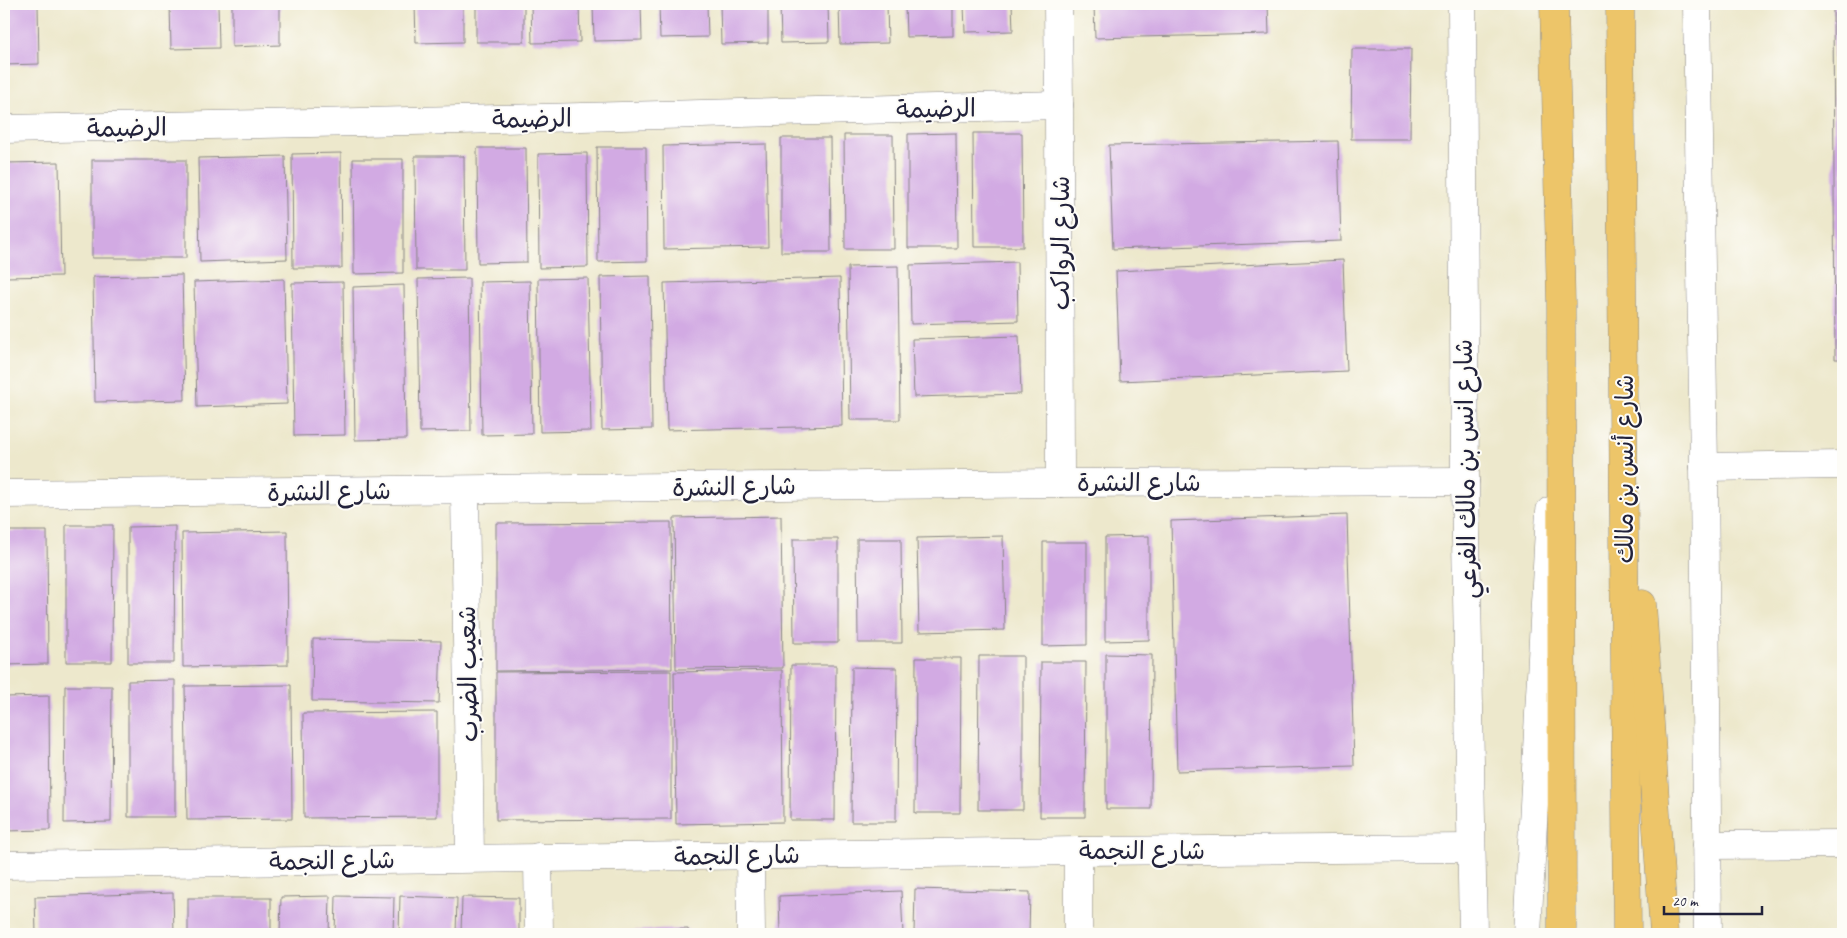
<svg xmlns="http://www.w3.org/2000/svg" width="1847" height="938" font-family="Caveat,'Playpen Sans Arabic',sans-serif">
	<rect width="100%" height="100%" fill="#fdfcf7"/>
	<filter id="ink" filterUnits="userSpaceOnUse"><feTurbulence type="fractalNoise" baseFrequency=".02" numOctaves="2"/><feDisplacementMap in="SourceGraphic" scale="10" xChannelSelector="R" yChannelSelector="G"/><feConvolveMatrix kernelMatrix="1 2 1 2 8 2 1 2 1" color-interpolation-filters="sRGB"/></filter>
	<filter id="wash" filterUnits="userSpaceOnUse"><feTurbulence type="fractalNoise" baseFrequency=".0096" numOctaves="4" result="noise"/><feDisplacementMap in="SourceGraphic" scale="20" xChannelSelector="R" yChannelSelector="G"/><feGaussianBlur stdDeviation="1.12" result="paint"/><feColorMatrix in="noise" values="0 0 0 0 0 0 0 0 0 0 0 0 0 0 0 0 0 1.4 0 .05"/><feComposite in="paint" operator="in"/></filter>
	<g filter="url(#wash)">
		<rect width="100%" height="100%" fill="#ede8cc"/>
		<g id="blocks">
			<g fill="#d2aae3">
				<path d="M4 4H38L39 64 4 65Z"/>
				<path d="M170 4H218L219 48 171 49Z"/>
				<path d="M232 4H280V45L232 47Z"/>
				<path d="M415 4H463V42L416 43Z"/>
				<rect x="476" y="4" width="48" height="38"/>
				<path d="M531 4H579L580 42 532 43Z"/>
				<path d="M593 4H641L642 40 594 41Z"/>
				<path d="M659 4H707L708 37 660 38Z"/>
				<path d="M720 4H768V43L721 44Z"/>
				<path d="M780 4H828L829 42 781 43Z"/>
				<path d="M839 4H887L888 43 840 44Z"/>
				<path d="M905 4H953V36L906 37Z"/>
				<path d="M964 4H1012L1013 31 965 32Z"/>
				<path d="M1094 4H1268L1269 34 1095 38Z"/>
				<path d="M1833 4H1843V359H1835Z"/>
				<path d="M1352 49H1411L1410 139H1351Z"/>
				<path d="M956 133 957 248H908V134Z"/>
				<path d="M973 133H1022L1023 247H974Z"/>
				<path d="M844 135H893L894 249H845Z"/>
				<path d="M781 138H830L831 252H781Z"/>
				<path d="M1338 141 1341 241 1113 249 1109 145Z"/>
				<path d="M766 144 768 247 664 249 663 146Z"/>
				<path d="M597 147H646L647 261 598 262Z"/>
				<path d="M477 148H526L527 262 478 263Z"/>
				<path d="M341 153 342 268H293L292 154Z"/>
				<path d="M587 153 588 267 539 268 538 154Z"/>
				<path d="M285 156 287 259 200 262 198 158Z"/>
				<path d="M415 156H464L465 270H416Z"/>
				<path d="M353 159H403V273L354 274Z"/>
				<rect x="92" y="160" width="94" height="98"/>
				<path d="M59 162 61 276 4 277V163Z"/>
				<path d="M1343 260 1347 371 1120 381 1116 271Z"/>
				<path d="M1017 262 1018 321 911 324 910 265Z"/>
				<path d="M898 266 900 420H850L848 267Z"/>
				<path d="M182 275 185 400 95 402 93 277Z"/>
				<path d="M650 276 652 429 602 430 600 277Z"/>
				<path d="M469 278 471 431 420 432 418 279Z"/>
				<path d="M588 278 591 431 540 432 538 279Z"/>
				<path d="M840 278 842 426 667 430 664 283Z"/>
				<path d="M284 279 287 404 197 407 194 282Z"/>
				<path d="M530 281 532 434 482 435 480 282Z"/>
				<path d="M343 282 345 435 294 436 292 283Z"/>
				<path d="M404 285 406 439 355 440 353 287Z"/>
				<path d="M1019 336 1021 394 914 397 912 339Z"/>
				<path d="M1347 515 1354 766 1177 771 1171 521Z"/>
				<path d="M781 516 783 668 676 669 674 518Z"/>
				<path d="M671 522 672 669 496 671V523Z"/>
				<path d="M66 525H113L112 662H66Z"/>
				<path d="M175 526 174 663H128V527Z"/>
				<path d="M4 531H47L48 664 4 665Z"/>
				<path d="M287 531 288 665 183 667 182 533Z"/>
				<path d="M1003 536 1005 630 919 632 917 538Z"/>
				<path d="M1149 536V640L1105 641V537Z"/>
				<path d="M793 539H838V643H794Z"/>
				<path d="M857 539H901L902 643H858Z"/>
				<path d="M1043 542H1087V645L1043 646Z"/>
				<path d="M313 639 441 641 439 703 312 701Z"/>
				<path d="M1106 654 1152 655 1151 809H1106Z"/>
				<path d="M979 656H1023V810H978Z"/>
				<path d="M916 658H961L960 813H915Z"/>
				<path d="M1041 662H1086L1085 817H1040Z"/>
				<path d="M791 665H836L835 820H790Z"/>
				<path d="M852 667 897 668 896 822H851Z"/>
				<path d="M782 670 783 822 676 824 674 672Z"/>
				<path d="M671 671V819L496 820V672Z"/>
				<path d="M175 680V817H128V681Z"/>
				<path d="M291 685 292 819 187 820 185 686Z"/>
				<path d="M65 686H112L111 822 64 823Z"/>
				<path d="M49 696 50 830 4 831V697Z"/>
				<path d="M437 712V817L304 818 303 713Z"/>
				<path d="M915 889 1030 892 1029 934H914Z"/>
				<path d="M901 891 903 934H780L779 896Z"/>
				<path d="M173 893 174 934H36L35 897Z"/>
				<path d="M330 896 329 934H280L281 897Z"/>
				<path d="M336 896 394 897 393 934H335Z"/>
				<path d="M400 896 457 898 456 934H399Z"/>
				<path d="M462 897 519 898V934H461Z"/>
				<rect x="188" y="898" width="83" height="36"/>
				<path d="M688 929 689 934H581V932Z"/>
			</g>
		</g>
	</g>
	<g filter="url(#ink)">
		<use href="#blocks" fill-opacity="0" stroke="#888584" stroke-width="1"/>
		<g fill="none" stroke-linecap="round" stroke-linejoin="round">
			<g stroke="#888584" stroke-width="29">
				<g id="minor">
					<path d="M1058 4 1059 105 1060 483"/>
					<path d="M1462 4 1465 481 1473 934"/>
					<path d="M1697 4 1704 467 1708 934"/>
					<path d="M4 129 460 120 1059 105"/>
					<path d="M1704 467 1843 465"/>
					<path d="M465 490 470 858"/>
					<path d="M4 494 1060 483 1465 481"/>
					<path d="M1707 845 1843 844"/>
					<path d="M1078 851V934"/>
					<path d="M750 855 751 934"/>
					<path d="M538 857 539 934"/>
					<path d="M4 865 1078 851 1471 848"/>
					<path d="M1527 934 1550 511"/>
				</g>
			</g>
			<g stroke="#888584" stroke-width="29">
				<g id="major">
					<path d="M1554 4 1561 303 1562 934"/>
					<path d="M1620 4 1627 934"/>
					<path d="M1642 604 1664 934"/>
				</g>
			</g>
			<use href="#minor" stroke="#fff" stroke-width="28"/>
			<use href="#major" stroke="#edc569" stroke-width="28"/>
		</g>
	</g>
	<g text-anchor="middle" stroke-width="4" stroke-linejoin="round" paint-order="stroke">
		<g font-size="25" fill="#22223b" stroke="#fdfcf7">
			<text transform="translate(936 108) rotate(-1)" y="9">الرضيمة</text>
			<text transform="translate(532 118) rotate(-1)" y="9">الرضيمة</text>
			<text transform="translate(127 127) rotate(-1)" y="9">الرضيمة</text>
			<text transform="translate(1060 243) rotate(-90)" y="9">شارع الرواكب</text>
			<text transform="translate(1465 469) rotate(-91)" y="9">شارع انس بن مالك الفرعي</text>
			<text transform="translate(1624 469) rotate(-90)" y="9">شارع أنس بن مالك</text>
			<text x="1139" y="491">شارع النشرة</text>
			<text transform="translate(734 486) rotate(-1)" y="9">شارع النشرة</text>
			<text transform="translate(329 491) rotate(-1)" y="9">شارع النشرة</text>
			<text transform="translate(467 674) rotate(-91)" y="9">شعيب الضرب</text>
			<text x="1142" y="859">شارع النجمة</text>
			<text transform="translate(737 855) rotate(-1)" y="9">شارع النجمة</text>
			<text transform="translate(332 860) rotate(-1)" y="9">شارع النجمة</text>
		</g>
	</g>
	<rect width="1847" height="938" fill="none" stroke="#fdfcf7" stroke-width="20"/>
	<path d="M1664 906v8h98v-8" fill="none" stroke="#22223b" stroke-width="2.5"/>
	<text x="1672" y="906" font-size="15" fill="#22223b" stroke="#fdfcf7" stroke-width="4" paint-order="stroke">20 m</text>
</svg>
